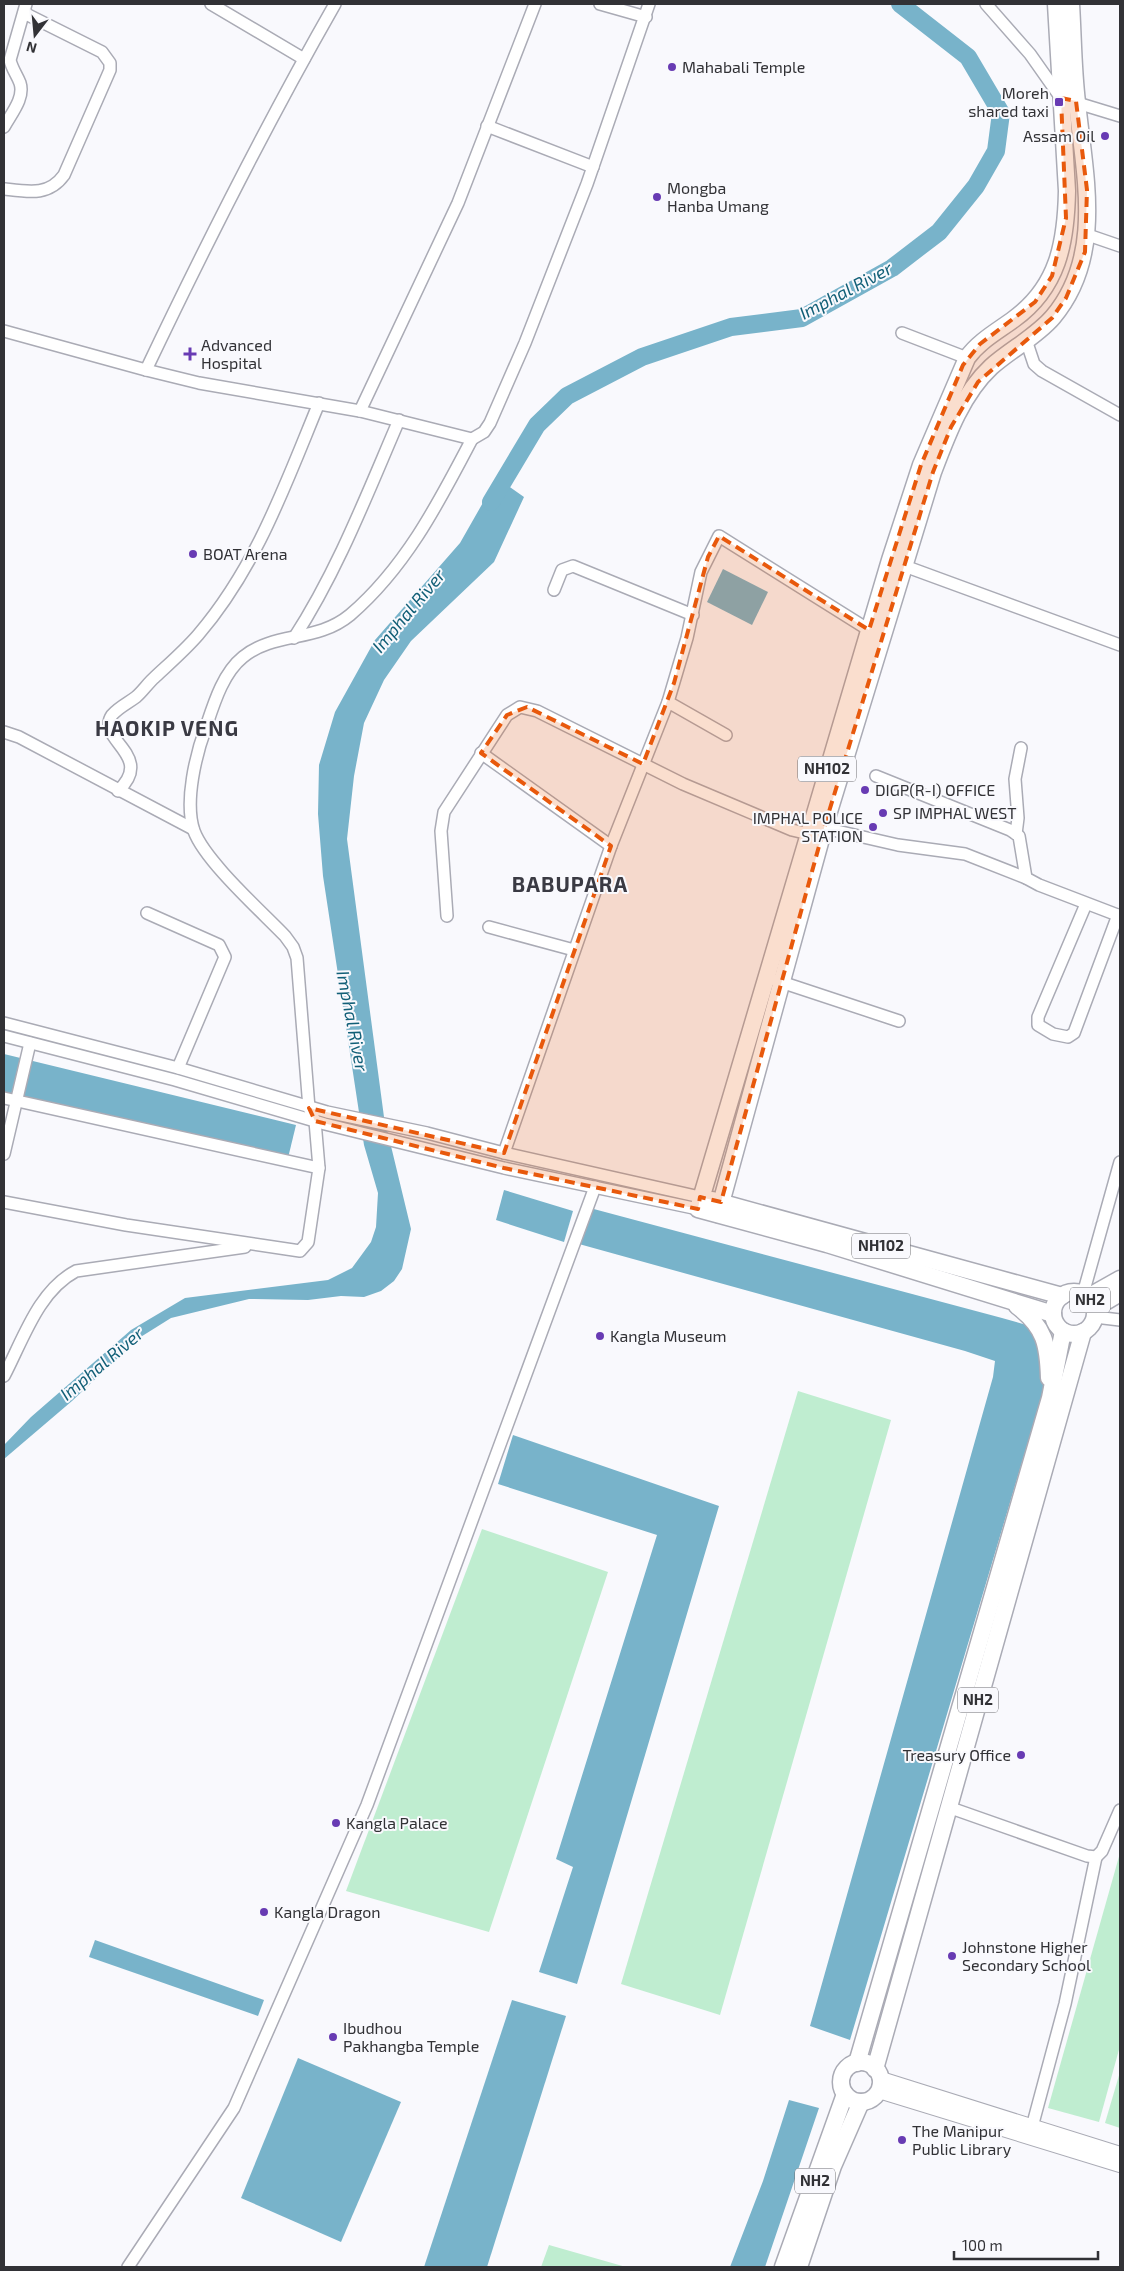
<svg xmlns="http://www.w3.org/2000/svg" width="1124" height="2271" font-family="'Exo 2',sans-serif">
	<rect width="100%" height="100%" fill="#f9f9fd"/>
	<g fill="#bfedd0">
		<path d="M798 1391 891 1420 720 2015 621 1984Z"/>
		<path d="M482 1529 608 1572 489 1932 346 1891Z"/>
		<path d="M1120 1853V2046L1099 2122 1048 2108Z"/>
		<path d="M1120 2072V2128L1105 2123Z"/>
		<path d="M549 2245 626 2267H541Z"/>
	</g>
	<g fill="#78b3ca">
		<path d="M497 478 524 497 494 562 411 641 384 680 364 723 354 776 347 839 384 1117 411 1229 402 1269 394 1281 381 1291 364 1297 341 1296 308 1300 249 1299 171 1318 139 1338 72 1401 4 1459V1445L31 1417 131 1330 185 1298 328 1280 352 1268 371 1242 376 1227 378 1193 364 1145 323 876 318 814 319 765 335 712 375 640 460 543Z"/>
		<path d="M723 569 768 592 752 625 707 602Z"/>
		<path d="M4 1054 296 1125 288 1158 4 1093Z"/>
		<path d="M504 1190 573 1211 564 1242 496 1220Z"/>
		<path d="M590 1208 1002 1318 1030 1326 1038 1335 1045 1385 850 2040 810 2026 993 1377 995 1361 965 1351 579 1244Z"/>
		<path d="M513 1435 719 1506 577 1984 539 1972 573 1867 556 1859 657 1535 498 1484Z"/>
		<path d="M95 1940 264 2000 258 2016 89 1957Z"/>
		<path d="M512 2000 566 2016 487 2267H424Z"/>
		<path d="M298 2058 401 2102 341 2242 241 2198Z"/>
		<path d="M789 2100 819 2108 765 2267H730L763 2181Z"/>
	</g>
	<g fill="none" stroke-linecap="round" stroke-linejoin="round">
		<path stroke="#78b3ca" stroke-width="18" d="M491 502 537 425 567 396 642 357 731 327 802 318 892 268 939 232 976 186 996 151 1001 113 968 57 900 4"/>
		<g stroke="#aaabb5" stroke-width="14">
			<g id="minor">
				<path d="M211 4 304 59"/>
				<path d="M600 4 646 17"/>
				<path d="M986 4 1030 54 1061 98 1120 116"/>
				<path d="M487 126 593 167"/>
				<path d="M4 127C11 114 25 98 20 83 17 75 12 69 10 60L26 4"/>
				<path d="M5 189C29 192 49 196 64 175L110 70V63L102 52 24 13"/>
				<path d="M1088 235 1120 246"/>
				<path d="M4 331 146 370 199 383 360 411 472 439 484 432 490 423 525 343 587 184 649 4"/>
				<path d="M902 333 967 358"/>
				<path d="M1026 340 1034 364 1042 371 1120 415"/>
				<path d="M146 370C205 246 267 123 335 4"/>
				<path d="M360 411 458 203 535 4"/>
				<path d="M899 564 1120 645"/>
				<path d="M554 590 562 570 573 566 693 615"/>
				<path d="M294 638C338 570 367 494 399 420"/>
				<path d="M668 702 726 735"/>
				<path d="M4 732 19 737 193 829"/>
				<path d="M481 753 611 846"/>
				<path d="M876 776 1010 830 1019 836 1026 878 1039 885 1120 916"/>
				<path d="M118 791C156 755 95 740 112 715 119 707 128 703 136 697 143 691 148 683 155 677 170 663 185 650 198 635 257 566 285 485 319 403"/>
				<path d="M1016 834 1018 818 1015 779 1021 748"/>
				<path d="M1086 904 1038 1017V1025L1053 1034 1068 1037 1074 1033 1118 915"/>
				<path d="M147 913 219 945 225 957 178 1068"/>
				<path d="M447 916 441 831 444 812 507 715 520 707 537 711 683 784 792 830 809 834 824 828 898 845 965 854 1026 878"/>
				<path d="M489 927 574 950"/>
				<path d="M775 980 899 1021"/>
				<path d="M4 1023 178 1068 327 1112 427 1133 504 1153 700 1197"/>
				<path d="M4 1036 175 1080 325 1124 504 1168 698 1209"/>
				<path d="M4 1098 319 1168 308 1242 300 1251 126 1225 4 1202"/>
				<path d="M504 1153 611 846 668 702 687 638 701 572 719 536 869 630"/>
				<path d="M4 1154 30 1043"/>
				<path d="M319 1168 315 1121 309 1108 297 958 293 947 285 936C261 911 205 861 194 831 184 802 196 754 206 727 214 703 223 673 243 657 275 631 316 643 350 615 406 567 439 502 472 439"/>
				<path d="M1083 1294 1120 1162"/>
				<path d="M1095 1317 1120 1320"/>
				<path d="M4 1376C23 1340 38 1291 76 1271L245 1247"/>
				<path d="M948 1807 1087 1856 1096 1857 1102 1851 1120 1810"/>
				<path d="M1032 2127 1065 2004 1096 1857"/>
				<path d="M128 2267 234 2108 367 1805 595 1187"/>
			</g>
		</g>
		<g stroke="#aaabb5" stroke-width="16">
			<g id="major">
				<path d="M881 2079 1120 2154"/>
				<path d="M879 2091 1120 2165"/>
			</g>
		</g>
		<g stroke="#aaabb5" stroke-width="19">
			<g id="highway">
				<path d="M712 1200 1062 1296"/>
				<path d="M718 1214 824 828 933 472C947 435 962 394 991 367 1011 349 1036 337 1053 317 1105 255 1084 174 1077 102 1073 70 1073 36 1071 4"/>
				<circle cx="1074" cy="1313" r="21"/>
				<path d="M1088 1297 1120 1279"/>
				<path d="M1017 1306C1045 1327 1048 1345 1049 1378"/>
				<path d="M1095 1308 1120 1293"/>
				<path d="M1053 1314 827 1244 698 1209 890 560 921 465 967 358C979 341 998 331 1014 319 1058 287 1066 243 1067 191L1056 4"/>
				<circle cx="861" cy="2082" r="20"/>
				<path d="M857 2063 1050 1398 1063 1331"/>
				<path d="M875 2069 1083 1332"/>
				<path d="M783 2267 845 2094"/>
				<path d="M799 2267 833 2166 861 2102"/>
			</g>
		</g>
		<use href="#minor" stroke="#fff" stroke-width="11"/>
		<use href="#major" stroke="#fff" stroke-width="14"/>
		<use href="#highway" stroke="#fff" stroke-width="16"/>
	</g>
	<path fill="#e8590c" fill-opacity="0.2" stroke="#e8590c" stroke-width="4" stroke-dasharray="10 6" stroke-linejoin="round" d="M1061 98 1076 101 1087 190 1085 252 1066 298 1052 318 978 382 951 427 933 472 824 828 721 1202 700 1197 698 1209 504 1168 315 1121 309 1108 504 1153 611 846 481 753 507 715 527 707 643 764 674 683 708 557 719 536 869 630 921 465 963 365 980 344 1035 302 1052 276 1066 218Z"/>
	<g fill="#683bb3" stroke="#f9f9fd" stroke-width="2">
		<circle cx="672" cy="67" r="5"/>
		<rect x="1054" y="97" width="10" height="10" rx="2.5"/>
		<circle cx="1105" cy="136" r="5"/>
		<circle cx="657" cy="197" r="5"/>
		<path d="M187.5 346.5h5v5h5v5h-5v5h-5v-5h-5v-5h5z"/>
		<circle cx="193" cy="554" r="5"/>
		<circle cx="865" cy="790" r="5"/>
		<circle cx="883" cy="813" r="5"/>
		<circle cx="873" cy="827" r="5"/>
		<circle cx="600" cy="1336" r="5"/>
		<circle cx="1021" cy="1755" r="5"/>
		<circle cx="336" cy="1823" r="5"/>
		<circle cx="264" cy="1912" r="5"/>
		<circle cx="952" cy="1956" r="5"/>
		<circle cx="333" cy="2037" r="5"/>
		<circle cx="902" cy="2140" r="5"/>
	</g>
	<g text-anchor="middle" stroke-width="4" stroke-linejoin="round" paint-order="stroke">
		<g fill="#f9f9fd" stroke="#6e6e72" stroke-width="1">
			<rect x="798" y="756.5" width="58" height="25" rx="4"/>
			<rect x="852" y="1233.5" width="58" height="25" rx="4"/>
			<rect x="1070" y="1287.5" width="40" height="25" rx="4"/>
			<rect x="958" y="1687.5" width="40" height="25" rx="4"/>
			<rect x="795" y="2168.5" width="40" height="25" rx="4"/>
		</g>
		<g font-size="15" font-weight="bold" fill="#323236">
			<text x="827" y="774">NH102</text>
			<text x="881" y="1251">NH102</text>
			<text x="1090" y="1305">NH2</text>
			<text x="978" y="1705">NH2</text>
			<text x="815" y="2186">NH2</text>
		</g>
		<g font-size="16" fill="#323236" stroke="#f9f9fd" text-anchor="start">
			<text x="682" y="73">Mahabali Temple</text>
			<text x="1049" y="99" text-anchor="end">Moreh<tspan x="1049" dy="18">shared taxi</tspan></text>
			<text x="1095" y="142" text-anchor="end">Assam Oil</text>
			<text x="667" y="194">Mongba<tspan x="667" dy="18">Hanba Umang</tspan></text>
			<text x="201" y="351">Advanced<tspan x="201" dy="18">Hospital</tspan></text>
			<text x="203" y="560">BOAT Arena</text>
			<text x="875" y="796">DIGP(R-I) OFFICE</text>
			<text x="893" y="819">SP IMPHAL WEST</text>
			<text x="863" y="824" text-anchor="end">IMPHAL POLICE<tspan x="863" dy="18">STATION</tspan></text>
			<text x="610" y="1342">Kangla Museum</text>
			<text x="1011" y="1761" text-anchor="end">Treasury Office</text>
			<text x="346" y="1829">Kangla Palace</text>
			<text x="274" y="1918">Kangla Dragon</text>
			<text x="962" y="1953">Johnstone Higher<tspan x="962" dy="18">Secondary School</tspan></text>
			<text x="343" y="2034">Ibudhou<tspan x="343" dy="18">Pakhangba Temple</tspan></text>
			<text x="912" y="2137">The Manipur<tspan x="912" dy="18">Public Library</tspan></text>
		</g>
		<g font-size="18" font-style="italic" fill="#115f77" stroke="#f9f9fd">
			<text transform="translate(846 291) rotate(-28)" y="6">Imphal River</text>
			<text transform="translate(409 611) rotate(-50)" y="6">Imphal River</text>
			<text transform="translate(352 1021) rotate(79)" y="6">Imphal River</text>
			<text transform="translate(102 1364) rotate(-40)" y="6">Imphal River</text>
		</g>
		<g font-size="21" font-weight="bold" letter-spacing="1" fill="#3a3a43" stroke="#f9f9fd">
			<text x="167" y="736">HAOKIP VENG</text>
			<text x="570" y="892">BABUPARA</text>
		</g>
	</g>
	<rect width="1124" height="2271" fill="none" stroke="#323236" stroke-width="10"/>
	<g transform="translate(35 35) rotate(196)" stroke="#f9f9fd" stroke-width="4" paint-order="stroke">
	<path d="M0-4L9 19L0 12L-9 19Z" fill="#323236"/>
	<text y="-8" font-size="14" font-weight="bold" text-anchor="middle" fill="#323236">N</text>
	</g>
	<path d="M954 2251v8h144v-8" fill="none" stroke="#323236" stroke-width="2.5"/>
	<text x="962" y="2251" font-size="15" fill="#323236" stroke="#f9f9fd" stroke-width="4" paint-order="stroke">100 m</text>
</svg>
